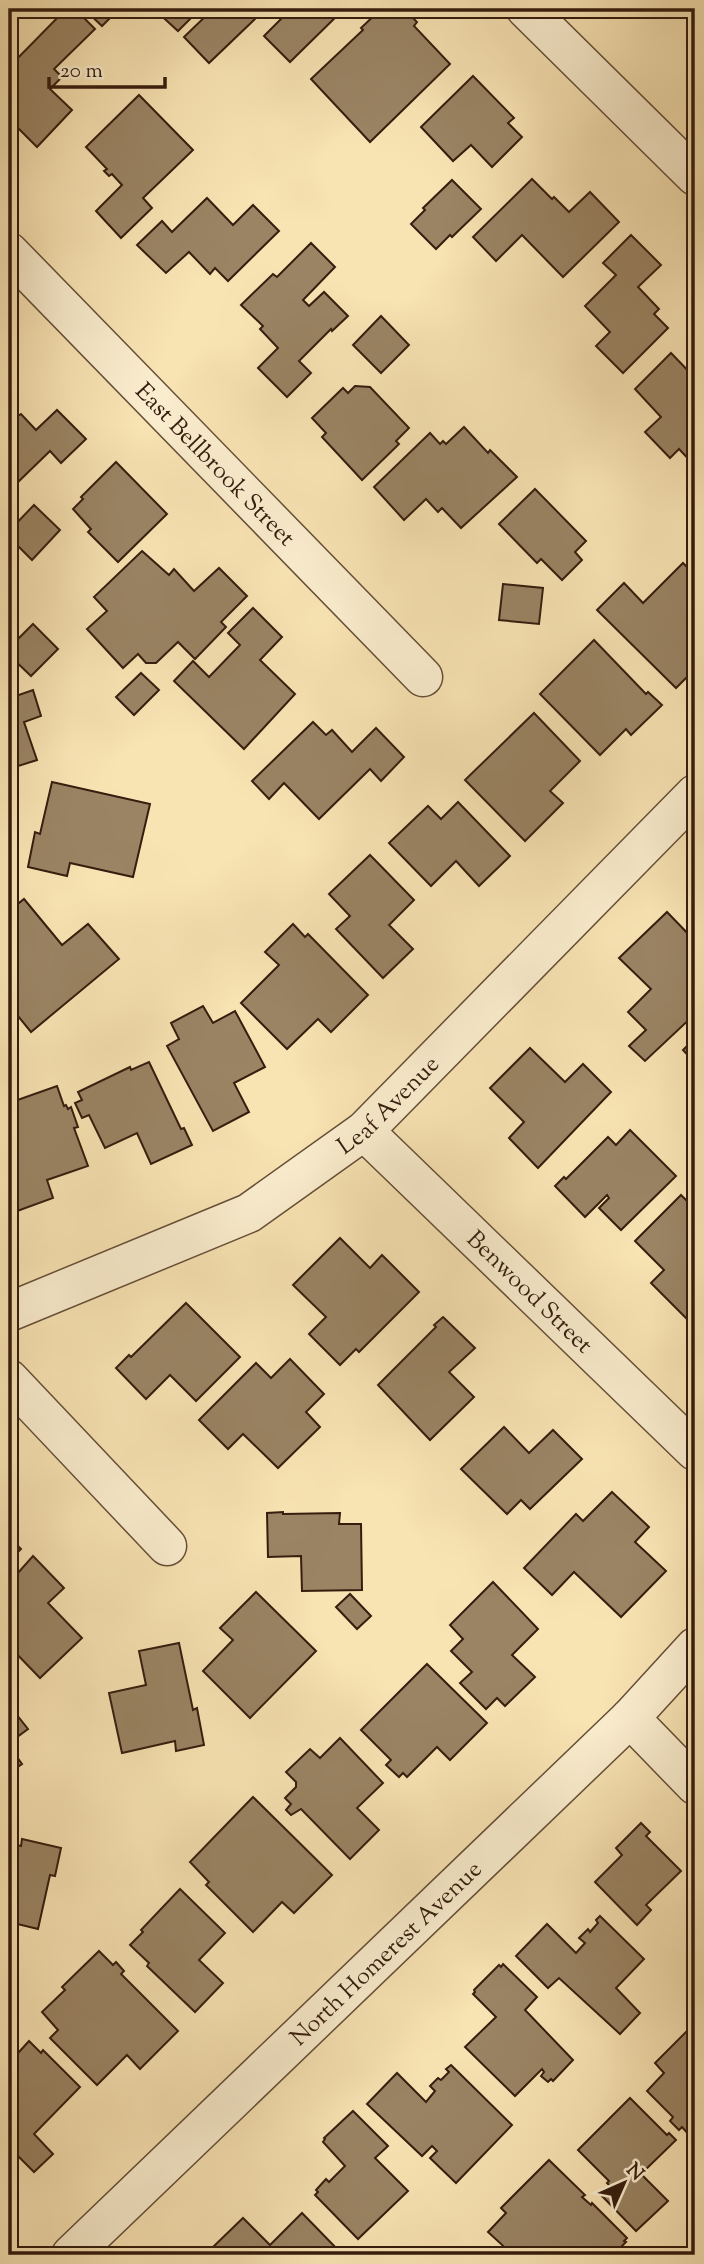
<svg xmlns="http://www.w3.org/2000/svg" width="704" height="2264" font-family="'Sorts Mill Goudy',serif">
	<rect width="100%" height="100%" fill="#f8e3b3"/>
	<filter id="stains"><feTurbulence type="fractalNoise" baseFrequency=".00286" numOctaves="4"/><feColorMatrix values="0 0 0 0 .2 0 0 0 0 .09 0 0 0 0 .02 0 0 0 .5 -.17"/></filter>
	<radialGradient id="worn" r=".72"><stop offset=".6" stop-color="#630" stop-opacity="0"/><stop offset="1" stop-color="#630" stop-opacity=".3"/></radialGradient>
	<g fill="#9a8464" stroke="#341d0e" stroke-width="2">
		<path d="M66 9H75L95 29 54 69 62 77 50 89 72 110 37 147 9 119V67Z"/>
		<path d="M84 9H119L102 26Z"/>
		<path d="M154 9H200L178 31Z"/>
		<path d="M213 9H247L256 18 209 63 184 37Z"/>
		<path d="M283 9H344L290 62 264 36 287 13Z"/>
		<path d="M381 9H404L417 22 414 26 450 64 370 142 311 79 363 30 361 28Z"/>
		<path d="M473 76 514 118 508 123 522 137 492 167 471 145 453 161 421 127Z"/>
		<path d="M139 95 193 150 143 198 152 208 121 238 96 211 122 185 112 174 109 176 104 171 107 169 86 147Z"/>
		<path d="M532 179 552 199 554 197 569 212 590 192 619 222 563 277 522 235 496 261 473 237Z"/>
		<path d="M452 180 481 209 452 237 450 235 436 249 411 224 425 210 423 208Z"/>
		<path d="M207 198 233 225 253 205 279 231 228 281 215 268 210 274 189 252 166 273 137 245 162 221 172 232Z"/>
		<path d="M631 235 661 265 638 287 659 309 654 314 668 328 623 373 596 346 610 332 585 306 616 275 603 263Z"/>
		<path d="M311 243 335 267 303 300 309 306 324 292 348 316 332 331 331 329 299 361 311 373 287 397 258 368 278 348 260 329 263 326 241 305 273 274 277 277Z"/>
		<path d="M381 316 409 345 381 373 353 345Z"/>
		<path d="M671 353 695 378V466L679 449 670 458 645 432 661 417 635 389Z"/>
		<path d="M355 386 370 387 409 428 396 441 399 444 362 480 322 437 326 433 312 418 343 388 348 393Z"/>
		<path d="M9 406 18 416 21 414 36 430 57 410 86 439 61 463 50 451 17 483 9 475Z"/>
		<path d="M464 427 488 453 490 450 517 477 461 528 442 508 438 512 426 499 404 520 374 487 430 433 440 444 443 441 446 444Z"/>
		<path d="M116 462 167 514 118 562 88 532 91 529 73 509 83 499 81 497Z"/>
		<path d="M535 489 586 541 575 552 582 560 562 580 541 559 537 563 499 524Z"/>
		<path d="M34 505 60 530 32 560 9 537V531Z"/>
		<path d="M142 551 169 575 174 569 194 591 219 568 247 596 221 622 226 627 195 659 178 642 156 663H146L138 654 123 668 87 629 107 611 94 597Z"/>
		<path d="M683 563 695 575V669L676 688 597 610 624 583 643 603Z"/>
		<path d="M503 584 543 588 539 624 499 620Z"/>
		<path d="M253 608 282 637 260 660 295 694 244 749 174 681 193 661 209 677 240 645 228 633Z"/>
		<path d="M33 624 58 649 31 676 9 655V648Z"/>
		<path d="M594 640 646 694 648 692 662 705 631 735 626 729 600 755 540 694Z"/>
		<path d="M141 673 159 690 134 715 116 697Z"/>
		<path d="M14 690 16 696 33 690 41 716 24 722 37 760 9 769V692Z"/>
		<path d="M534 713 580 761 550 791 563 803 525 841 465 780Z"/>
		<path d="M313 722 326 735 332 730 352 752 376 728 404 757 381 781 370 769 319 819 284 783 269 799 252 781Z"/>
		<path d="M52 782 150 804 133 877 70 863 67 876 28 867 35 832 40 834Z"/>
		<path d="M458 802 510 856 479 886 456 861 431 886 389 843 428 806 441 819Z"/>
		<path d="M370 855 414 900 389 925 413 949 383 978 336 929 350 916 329 894Z"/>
		<path d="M24 899 62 945 88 924 119 959 31 1032 9 1005V911Z"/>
		<path d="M667 912 695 941V1014L645 1061 629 1046 646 1030 628 1012 651 989 619 958Z"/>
		<path d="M293 924 305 937 308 934 368 995 331 1032 318 1019 287 1049 241 1003 279 965 265 952Z"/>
		<path d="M203 1006 213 1023 235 1011 265 1067 234 1083 249 1112 213 1131 167 1046 179 1039 171 1023Z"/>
		<path d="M695 1038V1063L683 1050Z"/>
		<path d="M530 1048 565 1082 583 1064 611 1092 538 1168 509 1138 524 1122 490 1088Z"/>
		<path d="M149 1062 181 1129 184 1128 192 1145 151 1164 137 1133 105 1148 89 1115 82 1118 75 1103 82 1100 78 1092 130 1067 131 1070Z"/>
		<path d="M57 1086 64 1106 66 1105 68 1109 71 1107 78 1127 74 1128 88 1166 47 1180 53 1198 9 1214V1103Z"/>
		<path d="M630 1130 676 1176 621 1230 599 1208 609 1198 607 1195 585 1217 555 1186 564 1177 566 1179 608 1137 616 1145Z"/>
		<path d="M681 1195 695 1209V1315L689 1321 651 1283 664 1270 635 1241Z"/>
		<path d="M340 1238 370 1268 382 1255 419 1292 359 1352 356 1349 340 1365 309 1334 326 1317 293 1285Z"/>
		<path d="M186 1303 240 1357 196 1401 170 1375 146 1399 116 1368 129 1355 131 1357Z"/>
		<path d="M443 1317 475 1348 449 1372 474 1397 430 1440 378 1385 436 1327 434 1325Z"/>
		<path d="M290 1359 324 1394 306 1412 320 1427 278 1468 243 1434 228 1449 199 1420 256 1363 271 1378Z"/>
		<path d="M504 1427 529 1453 553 1430 582 1459 530 1509 521 1500 507 1514 461 1469Z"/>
		<path d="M612 1492 649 1527 635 1542 666 1571 621 1617 574 1572 552 1595 524 1568 576 1514 583 1521Z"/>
		<path d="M283 1512V1514L340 1513 339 1524H361L362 1590 302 1591 301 1556 268 1557 267 1513Z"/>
		<path d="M9 1537 21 1549 11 1559 9 1557Z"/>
		<path d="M33 1556 64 1588 48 1603 82 1638 40 1678 9 1646V1583Z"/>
		<path d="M493 1582 538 1629 512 1655 535 1677 505 1706 497 1698 486 1709 460 1683 472 1672 451 1651 463 1639 450 1625Z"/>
		<path d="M256 1592 316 1651 250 1718 203 1671 233 1640 220 1628Z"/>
		<path d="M350 1594 371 1616 357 1629 336 1607Z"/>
		<path d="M179 1643 193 1710 197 1708 204 1745 176 1751 175 1741 122 1753 109 1693 146 1685 139 1651Z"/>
		<path d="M427 1664 487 1723 450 1760 437 1747 407 1777 403 1773 399 1777 386 1765 391 1760 361 1730Z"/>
		<path d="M9 1705 28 1729 9 1743Z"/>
		<path d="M340 1738 383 1783 357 1808 379 1830 350 1859 301 1809 291 1815 286 1810 291 1804 285 1798 296 1787V1782L286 1772 310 1749 320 1758Z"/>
		<path d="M9 1746 22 1764 9 1773Z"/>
		<path d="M253 1797 332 1875 294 1913 282 1902 253 1932 206 1885 209 1882 190 1862Z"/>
		<path d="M641 1823 650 1832 646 1836 681 1871 646 1905 651 1910 637 1925 595 1882 622 1855 616 1848Z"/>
		<path d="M22 1839 61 1848 55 1876 50 1875 38 1929 9 1922V1843L21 1846Z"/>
		<path d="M180 1889 225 1933 199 1960 223 1983 195 2012 147 1966 149 1963 130 1945 143 1932 141 1930Z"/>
		<path d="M600 1916 644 1959 616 1988 640 2013 620 2034 559 1978 548 1988 516 1956 547 1924 576 1953 585 1943 579 1938 588 1929 590 1932 598 1923 596 1920Z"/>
		<path d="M99 1951 113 1965 116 1962 124 1971 121 1974 178 2031 140 2069 127 2055 97 2085 50 2038 58 2030 42 2012 65 1990 62 1987Z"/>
		<path d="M503 1964 537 1997 525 2010 573 2060 553 2081 551 2079 548 2082 541 2076 544 2072 542 2069 515 2096 465 2047 496 2017 473 1994 475 1992 474 1990 499 1965 501 1967Z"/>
		<path d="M690 2028 695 2034V2131L690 2136 682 2127 679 2130 670 2121 673 2117 647 2091 664 2073 655 2063Z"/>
		<path d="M29 2041 41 2053 43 2050 80 2087 34 2134 53 2154 34 2172 14 2152 16 2150 9 2143V2063Z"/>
		<path d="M451 2065 512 2125 456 2183 430 2158 437 2151 432 2146 422 2156 367 2104 397 2073 426 2102 435 2091 430 2086 438 2078 441 2080 449 2072 446 2069Z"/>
		<path d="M630 2098 667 2135 669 2133 676 2140 641 2174 668 2201 636 2231 601 2195 610 2186 607 2183 609 2181 578 2150Z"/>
		<path d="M353 2111 388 2146 375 2158 408 2191 358 2239 315 2195 318 2192 316 2190 326 2179 329 2182 345 2166 323 2142 325 2139 324 2138Z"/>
		<path d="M549 2160 585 2195 582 2197 591 2205 592 2203 627 2238 624 2241 626 2242 613 2255H583L576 2249 566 2255H513L488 2232 506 2213 501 2208Z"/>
		<path d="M302 2213 343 2255H221L213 2247 243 2218 270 2245Z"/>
	</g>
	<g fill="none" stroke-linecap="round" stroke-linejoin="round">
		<g stroke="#654e37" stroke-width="41">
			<g id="minor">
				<path d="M526 9 695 176"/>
				<path id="s1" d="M9 252 423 677"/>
				<path id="s2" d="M364 1131 695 1451"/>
				<path id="s3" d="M9 1312 249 1213 364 1131 695 794"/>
				<path d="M9 1379 167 1546"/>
				<path d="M630 1718 695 1785"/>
				<path id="s4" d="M71 2255 630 1718 695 1647"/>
			</g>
		</g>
		<use href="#minor" stroke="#faedce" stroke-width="38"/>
	</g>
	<g text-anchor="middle" stroke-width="6" stroke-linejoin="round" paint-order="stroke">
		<g font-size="24" fill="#341d0e" stroke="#faedce">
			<text dy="8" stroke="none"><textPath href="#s1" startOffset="296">East Bellbrook Street</textPath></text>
			<text dy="8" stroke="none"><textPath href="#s3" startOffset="436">Leaf Avenue</textPath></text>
			<text dy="8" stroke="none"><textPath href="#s2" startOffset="231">Benwood Street</textPath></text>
			<text dy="8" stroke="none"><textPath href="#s4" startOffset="436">North Homerest Avenue</textPath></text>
		</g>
	</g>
	<rect width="704" height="2264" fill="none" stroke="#f8e3b3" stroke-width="35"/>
	<rect x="10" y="10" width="683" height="2243" fill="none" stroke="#341d0e" stroke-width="3.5"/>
	<rect x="18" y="18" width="669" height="2229" fill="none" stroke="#341d0e" stroke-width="2"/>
	<g transform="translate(624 2183) rotate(45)" stroke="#faedce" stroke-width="5" paint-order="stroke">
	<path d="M0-5L12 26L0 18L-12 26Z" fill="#341d0e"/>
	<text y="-10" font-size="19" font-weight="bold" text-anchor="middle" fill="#341d0e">N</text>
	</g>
	<path d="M49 77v10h116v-10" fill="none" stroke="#341d0e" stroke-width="3.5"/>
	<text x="60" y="77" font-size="21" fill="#341d0e" stroke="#faedce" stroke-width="5" paint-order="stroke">20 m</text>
	<rect width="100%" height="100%" filter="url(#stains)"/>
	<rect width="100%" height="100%" fill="url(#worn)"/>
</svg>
